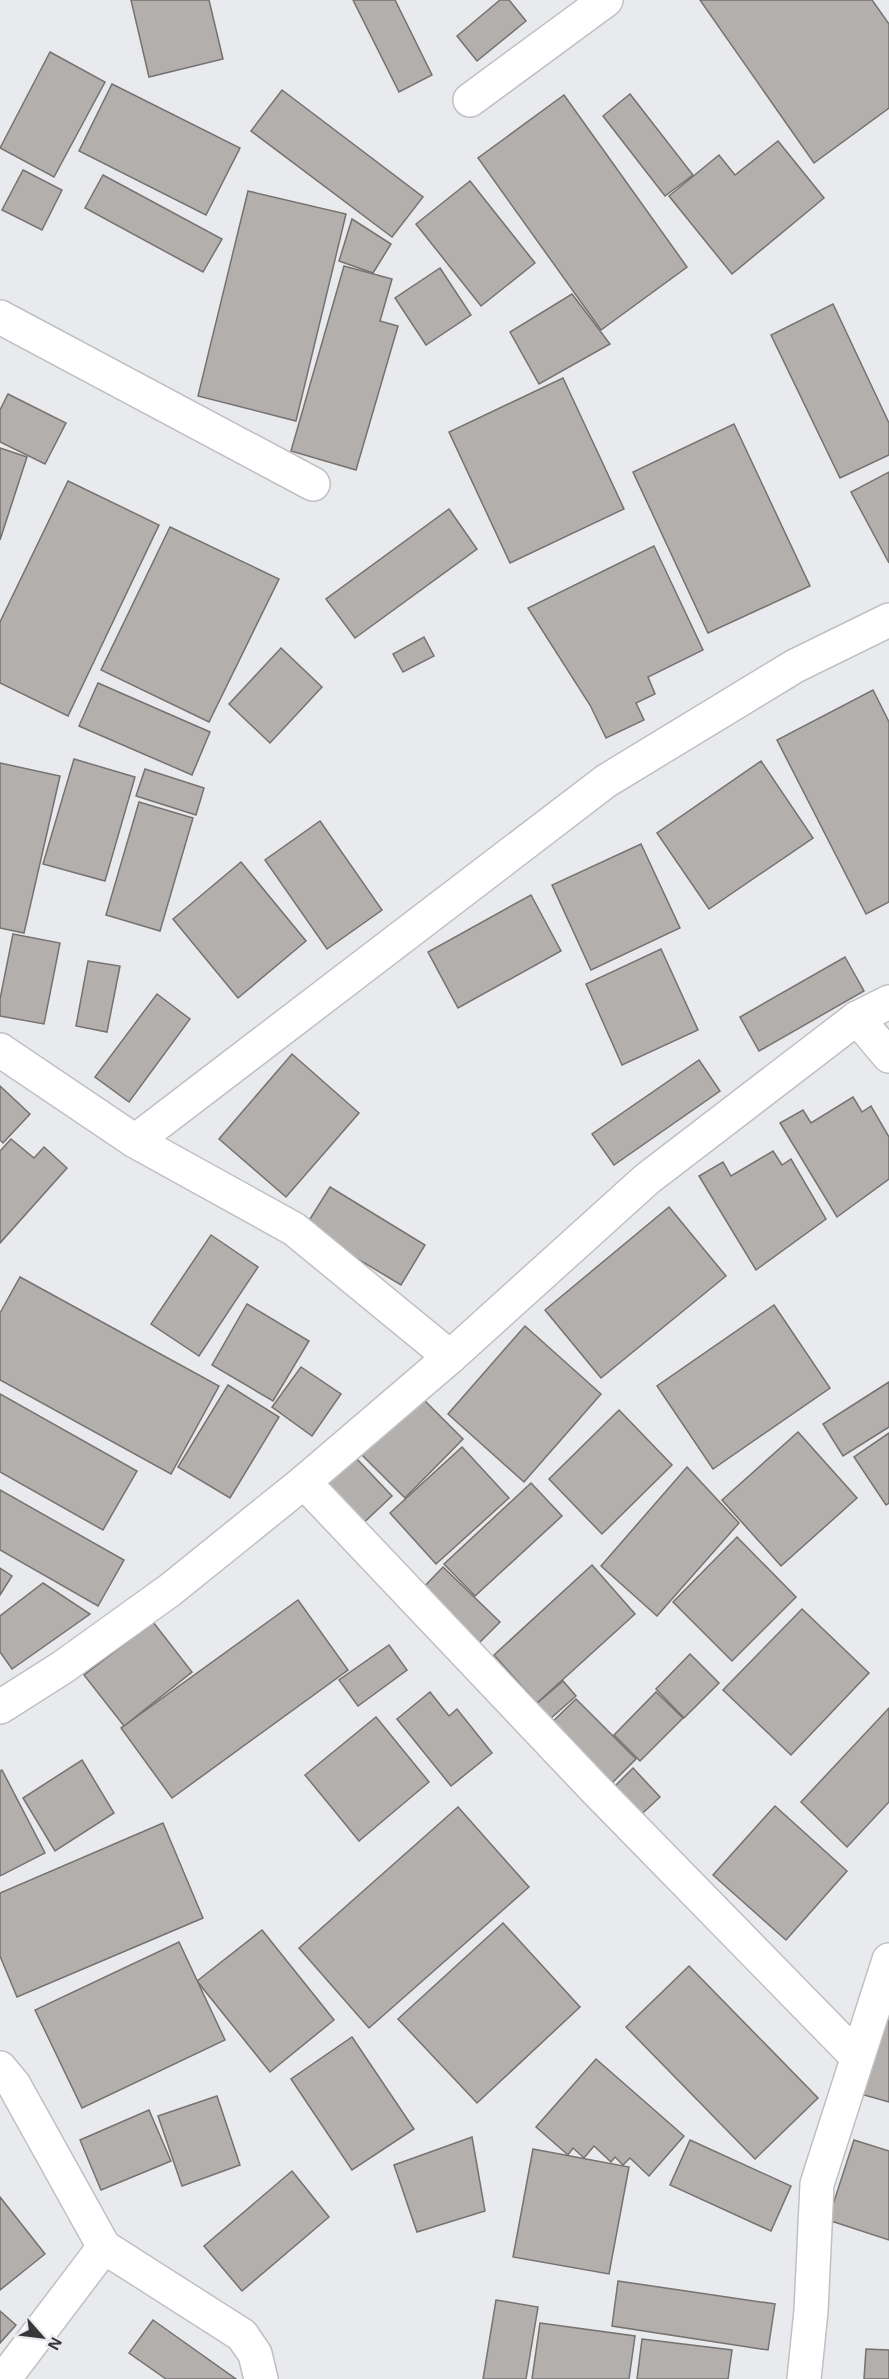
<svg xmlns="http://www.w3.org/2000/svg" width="889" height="2379" font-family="Arial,sans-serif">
	<rect width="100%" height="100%" fill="#e9eaed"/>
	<g fill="#b2afad" stroke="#757270" stroke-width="1.5">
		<path d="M131 0H209L223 59 149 77Z"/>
		<path d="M353 0H395L432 75 399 92Z"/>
		<path d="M500 0H509L526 21 477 61 457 36Z"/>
		<path d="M700 0H872L889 24V108L814 163Z"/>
		<path d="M50 52 105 82 54 177 0 148Z"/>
		<path d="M112 84 240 148 206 215 79 151Z"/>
		<path d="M282 90 423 197 392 237 251 131Z"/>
		<path d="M630 94 693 175 665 196 603 116Z"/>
		<path d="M564 95 687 267 601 330 478 158Z"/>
		<path d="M778 141 824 198 732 274 669 196 719 155 735 175Z"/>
		<path d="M23 170 62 190 42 230 2 210Z"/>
		<path d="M103 175 222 239 203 272 85 208Z"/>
		<path d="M470 181 535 263 481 306 416 224Z"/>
		<path d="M248 191 346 214 296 421 198 396Z"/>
		<path d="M352 219 391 244 373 273 339 261Z"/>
		<path d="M344 266 392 279 380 321 398 326 356 470 291 451Z"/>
		<path d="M440 268 471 315 426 345 395 298Z"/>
		<path d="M572 294 610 344 539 384 510 332Z"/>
		<path d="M833 304 889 423V455L840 478 771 335Z"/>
		<path d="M563 378 624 509 510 563 449 432Z"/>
		<path d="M8 394 66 423 45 464 0 442V410Z"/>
		<path d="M734 424 810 586 708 633 633 472Z"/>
		<path d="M0 448 27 457 0 540Z"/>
		<path d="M889 472V563L851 492Z"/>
		<path d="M68 481 159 525 68 716 0 683V622Z"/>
		<path d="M449 509 477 549 355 638 326 599Z"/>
		<path d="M170 527 279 579 209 722 101 670Z"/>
		<path d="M654 546 703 650 648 677 655 694 636 703 644 720 606 738 590 705 528 608Z"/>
		<path d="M424 637 434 656 403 672 393 654Z"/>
		<path d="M281 648 322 687 270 743 229 704Z"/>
		<path d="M98 683 210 732 192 775 79 726Z"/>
		<path d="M873 690 889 722V902L866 914 777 740Z"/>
		<path d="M74 759 135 777 105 881 43 864Z"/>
		<path d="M761 761 813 838 709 909 657 833Z"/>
		<path d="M0 763 60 776 24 933 0 928Z"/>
		<path d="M145 769 204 788 196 815 136 796Z"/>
		<path d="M139 802 193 818 160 931 106 915Z"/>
		<path d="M320 821 382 910 327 949 265 860Z"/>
		<path d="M641 844 680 928 591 970 552 885Z"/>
		<path d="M241 862 306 941 238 998 173 919Z"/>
		<path d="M531 895 561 951 458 1008 428 952Z"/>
		<path d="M13 934 60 943 44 1024 0 1016V999Z"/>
		<path d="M661 949 698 1030 622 1065 586 984Z"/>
		<path d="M845 957 864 991 759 1051 740 1017Z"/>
		<path d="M88 961 120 966 107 1032 76 1026Z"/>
		<path d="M157 994 190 1019 129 1102 95 1077Z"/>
		<path d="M292 1054 359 1113 286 1197 219 1139Z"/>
		<path d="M699 1060 720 1091 614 1165 592 1134Z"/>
		<path d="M0 1086 30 1114 3 1143 0 1140Z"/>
		<path d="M853 1097 862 1112 871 1106 889 1137V1179L837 1217 780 1123 803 1110 811 1123Z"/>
		<path d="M11 1139 34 1158 44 1147 67 1168 0 1243V1151Z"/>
		<path d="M773 1151 782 1165 791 1159 826 1219 756 1270 699 1176 723 1162 731 1176Z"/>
		<path d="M330 1187 425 1245 401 1285 305 1227Z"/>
		<path d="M669 1207 726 1276 601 1378 545 1310Z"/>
		<path d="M211 1235 258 1267 199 1356 151 1324Z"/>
		<path d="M20 1277 219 1386 171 1474 0 1380V1313Z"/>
		<path d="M247 1304 309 1341 273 1401 212 1365Z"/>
		<path d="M774 1305 830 1388 713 1469 657 1386Z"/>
		<path d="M525 1326 601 1394 524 1482 448 1414Z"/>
		<path d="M301 1367 341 1394 312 1436 272 1407Z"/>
		<path d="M889 1382V1427L843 1456 823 1424Z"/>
		<path d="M228 1385 279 1417 230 1498 178 1467Z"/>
		<path d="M417 1393 463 1439 405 1498 359 1452Z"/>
		<path d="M0 1394 137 1471 103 1530 0 1472Z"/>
		<path d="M619 1410 672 1465 602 1534 549 1479Z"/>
		<path d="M798 1432 857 1498 781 1566 722 1500Z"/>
		<path d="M889 1433V1503L886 1505 854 1457Z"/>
		<path d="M462 1447 509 1498 436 1564 390 1513Z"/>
		<path d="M356 1458 392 1496 356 1530 320 1491Z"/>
		<path d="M687 1467 739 1523 657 1616 601 1566Z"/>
		<path d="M531 1483 562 1516 475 1596 444 1564Z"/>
		<path d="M0 1490 124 1560 98 1606 0 1550Z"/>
		<path d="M737 1537 796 1597 732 1661 673 1602Z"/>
		<path d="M592 1565 635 1614 537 1703 494 1655Z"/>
		<path d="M443 1567 500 1622 476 1646 419 1592Z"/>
		<path d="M0 1568 12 1576 0 1595Z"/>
		<path d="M43 1583 90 1614 12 1669 0 1652V1616Z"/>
		<path d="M298 1600 348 1670 172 1798 121 1728Z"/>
		<path d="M802 1609 869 1673 791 1755 723 1690Z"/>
		<path d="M153 1622 192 1672 124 1726 84 1675Z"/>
		<path d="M389 1645 407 1670 358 1706 339 1680Z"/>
		<path d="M690 1654 719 1683 684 1718 656 1689Z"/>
		<path d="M563 1681 576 1696 542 1726 528 1711Z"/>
		<path d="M430 1692 449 1716 457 1709 492 1753 451 1786 397 1719Z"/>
		<path d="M656 1692 683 1718 640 1761 614 1735Z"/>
		<path d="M576 1699 636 1759 604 1791 544 1730Z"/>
		<path d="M889 1708V1802L847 1847 801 1802Z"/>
		<path d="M376 1717 429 1782 359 1841 305 1775Z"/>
		<path d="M82 1760 114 1813 55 1851 23 1798Z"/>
		<path d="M633 1768 660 1797 632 1823 605 1796Z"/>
		<path d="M2 1770 45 1853 0 1876V1771Z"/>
		<path d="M775 1806 847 1871 786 1940 713 1875Z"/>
		<path d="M458 1807 529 1887 369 2028 299 1948Z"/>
		<path d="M163 1823 203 1918 17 1997 0 1956V1893Z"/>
		<path d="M503 1923 580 2007 477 2103 398 2019Z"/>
		<path d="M262 1930 334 2020 270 2072 197 1981Z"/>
		<path d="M179 1942 225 2040 82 2108 35 2010Z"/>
		<path d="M689 1966 818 2098 755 2159 626 2027Z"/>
		<path d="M889 2013V2102L857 2093Z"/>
		<path d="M352 2037 414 2129 352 2170 291 2079Z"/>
		<path d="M596 2059 684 2136 649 2176 630 2158 623 2165 615 2157 611 2162 594 2146 584 2158 573 2148 568 2155 536 2127Z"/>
		<path d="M217 2096 240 2165 182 2186 158 2116Z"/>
		<path d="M149 2110 171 2161 101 2190 80 2140Z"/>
		<path d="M472 2137 485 2211 417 2232 394 2165Z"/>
		<path d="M690 2140 791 2186 771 2231 670 2185Z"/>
		<path d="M854 2140 889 2151V2240L828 2220Z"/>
		<path d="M533 2149 629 2167 609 2274 513 2257Z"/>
		<path d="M292 2171 329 2217 242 2291 204 2246Z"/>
		<path d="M0 2197 45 2254 0 2290Z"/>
		<path d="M618 2281 775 2304 768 2350 612 2326Z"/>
		<path d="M496 2300 538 2307 526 2379H483Z"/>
		<path d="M0 2311 16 2325 0 2343Z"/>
		<path d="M153 2320 236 2379H166L129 2353Z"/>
		<path d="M540 2323 635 2336 629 2379H532Z"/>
		<path d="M642 2339 732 2350 728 2379H637Z"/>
		<path d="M866 2349 889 2350V2379H864Z"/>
	</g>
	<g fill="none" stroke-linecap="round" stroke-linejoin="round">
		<g stroke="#bfc0c3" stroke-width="36">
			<g id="minor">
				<path d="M470 100 606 0"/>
				<path d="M0 317 313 484"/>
				<path d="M857 1018 889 1056"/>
				<path d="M0 1050 135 1141 294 1229 450 1357"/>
				<path d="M135 1141 606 781 795 666 889 620"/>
				<path d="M304 1482 595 1789 857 2057"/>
				<path d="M0 1707 63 1667 170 1590 304 1482 450 1357 647 1179 857 1018 889 1002"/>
				<path d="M0 2068 14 2085 104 2247 242 2335 255 2354 261 2379"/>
				<path d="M4 2379 104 2247"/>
				<path d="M804 2379 811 2311 817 2184 889 1960"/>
			</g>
		</g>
		<use href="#minor" stroke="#fff" stroke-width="33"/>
	</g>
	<g transform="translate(42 2337) rotate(118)" stroke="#e9eaed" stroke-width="4.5" paint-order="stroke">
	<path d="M0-4.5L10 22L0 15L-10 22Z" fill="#373739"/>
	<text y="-9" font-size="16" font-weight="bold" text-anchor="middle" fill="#373739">N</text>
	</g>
</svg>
